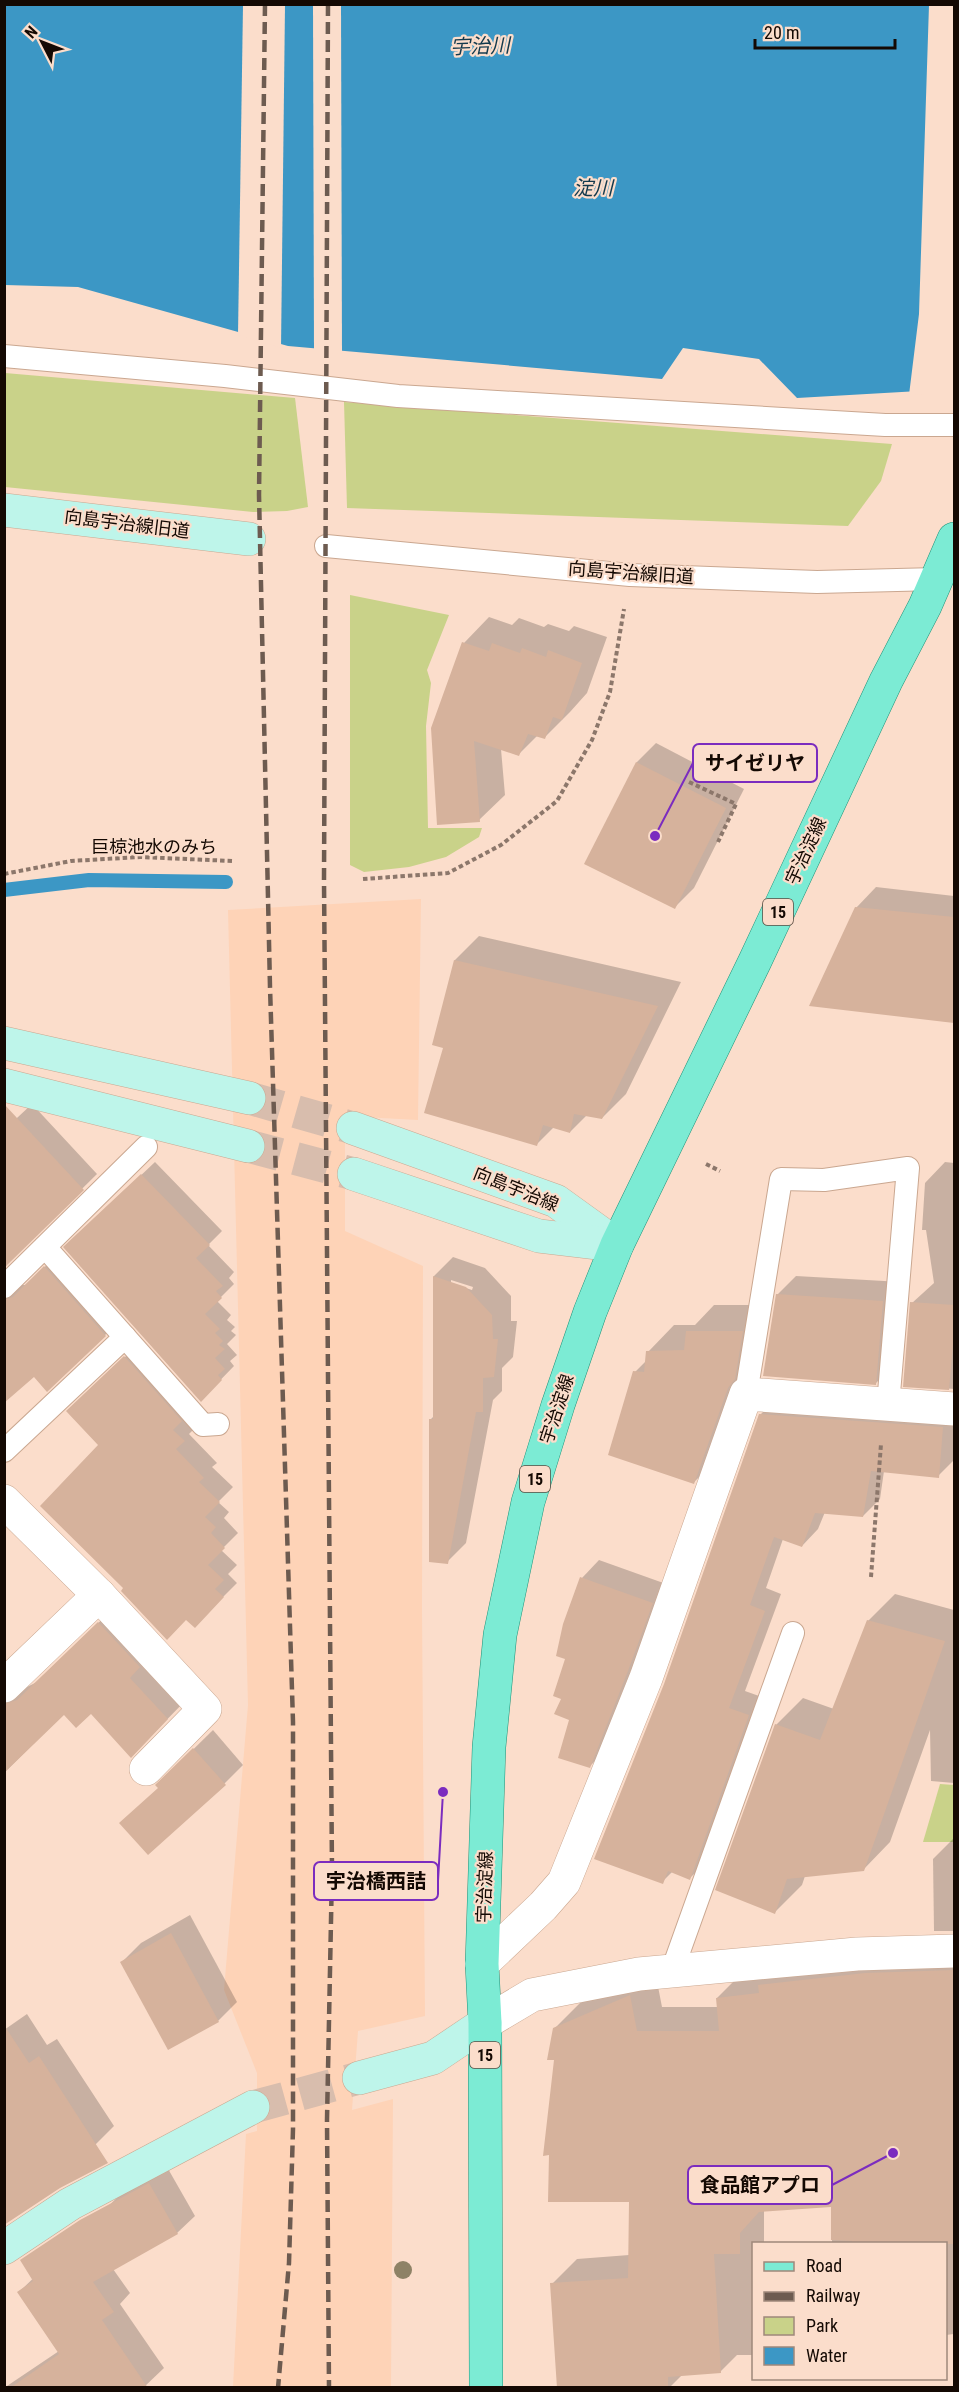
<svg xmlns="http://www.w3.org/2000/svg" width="959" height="2392" font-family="'Roboto Condensed','Noto Sans JP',sans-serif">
	<rect width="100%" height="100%" fill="#fbddcb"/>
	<path fill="#fed3b7" d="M421 899 418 1120 345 1116V1231L423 1266 422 1608 425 2016 358 2031 352 2110 393 2099 391 2387H233L246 2134 257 2131V2073L224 1990 248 1705 228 910Z"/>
	<g fill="#c9d289">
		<path d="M5 373 295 398 308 507 287 511 253 512 5 487Z"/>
		<path d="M344 402 892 444 881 481 848 526 347 508Z"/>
		<path d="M350 595 449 615 427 670 431 683 426 726 428 828H482L479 837 446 857 409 867 364 872 350 865Z"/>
		<path d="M940 1784 954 1785V1842H923Z"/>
	</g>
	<path fill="#3c97c5" d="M5 5H954V389L797 398 759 359 683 348 662 379 288 346 78 287 5 285Z"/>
	<g fill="#fbddcb">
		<path d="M243 5H285L281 348 238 335Z"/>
		<path d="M313 5H341L342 354 314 352Z"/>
		<path d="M929 5H954V392L909 395 919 314Z"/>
	</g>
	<g fill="#0003" fill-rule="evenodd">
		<path d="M489 617 512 625 519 618 544 627 548 624 569 631 574 626 607 637 587 693 570 712 544 738 538 735 518 755 501 749 505 795 479 820 464 643Z"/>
		<path d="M656 743 744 789 694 888 675 907 586 864 637 762Z"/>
		<path d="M876 887 954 896V1021L811 1005 856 908Z"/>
		<path d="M479 936 681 982 626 1094 602 1118 587 1115 570 1132 554 1127 537 1144 445 1047 455 960Z"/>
		<path d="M32 1104 97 1174 9 1261 5 1268 6 1276 15 1285H25L60 1253 120 1320 105 1335 34 1375 4 1401V1130Z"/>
		<path d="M155 1162 222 1231 208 1245 234 1272 229 1278 234 1284 217 1301 231 1315 227 1320 235 1327 231 1331 236 1335 227 1344 237 1355 230 1361 234 1366 201 1400 78 1235Z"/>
		<path d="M945 1162 954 1163V1389L905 1385 912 1303 934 1283 926 1230H922L925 1183Z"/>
		<path d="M453 1257 485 1268 511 1296V1321H517L513 1357 502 1368V1391L493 1400 466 1543 447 1562 431 1419 435 1415 434 1276ZM451 1280 473 1287 472 1290 451 1283Z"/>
		<path d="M796 1276 902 1282 895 1364 876 1383 777 1295Z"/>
		<path d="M714 1305H769L721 1456 694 1482 635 1372 647 1360 648 1352 674 1325H695Z"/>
		<path d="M139 1344 197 1426 189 1434 217 1463 212 1467 233 1487 218 1502 229 1512 224 1518 238 1533 221 1550 237 1565 228 1574 237 1583 208 1612 187 1618 125 1588 100 1445 82 1397Z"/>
		<path d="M777 1398 954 1410V1460L938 1476 884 1471 880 1499 863 1516 825 1512 818 1529 802 1546 783 1539 766 1588 781 1594 745 1691 765 1698 707 1861 690 1878 673 1871 662 1882 665 1685 760 1415Z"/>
		<path d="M599 1560 669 1585 607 1749 589 1767 563 1698 567 1658 582 1578Z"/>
		<path d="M895 1594 954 1610V1783L931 1781 930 1730 890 1842 863 1870 805 1876 802 1885 775 1912 776 1725 803 1698 834 1709 868 1621Z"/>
		<path d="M117 1605 186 1700 149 1738 91 1712 64 1713 4 1773V1699L18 1686 27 1687 37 1682Z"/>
		<path d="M213 1730 243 1765 224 1784 159 1787 157 1785Z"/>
		<path d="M954 1838V1931H934L933 1859Z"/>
		<path d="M190 1915 237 2002 218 2021 122 1962 141 1943Z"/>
		<path d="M954 1946V2334L946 2335V2244H832V2205L764 2210V2244H754V2355H737L720 2372 682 2375 669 2388H558L552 2284 577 2259 629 2255 631 2201 556 2058 554 2029 580 2003 655 1971 662 2007H718L717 1998 742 1973Z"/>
		<path d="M27 2014 47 2045 57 2039 114 2126 96 2144 4 2207V2030Z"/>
		<path d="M167 2167 195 2216 177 2233 113 2269 130 2293 120 2304 164 2368 143 2388H4L59 2351 19 2292 123 2192Z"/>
	</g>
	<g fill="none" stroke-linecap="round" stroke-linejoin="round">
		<path stroke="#3c97c5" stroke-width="14" d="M4 890 89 880 226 882"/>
	</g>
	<g fill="#d6b29c">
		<path d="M462 642 489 651 492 643 520 653 522 648 546 657 548 650 582 663 562 720 553 717 545 739 528 734 519 756 474 741 480 822 437 825 431 728Z"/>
		<path d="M636 762 726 808 675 909 584 864Z"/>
		<path d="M855 907 954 917V1023L809 1006Z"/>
		<path d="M454 960 658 1006 602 1119 574 1114 570 1133 543 1125 537 1146 424 1113 443 1048 432 1045Z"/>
		<path d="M4 1104 84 1190 4 1268Z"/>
		<path d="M141 1174 210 1245 196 1258 223 1286 216 1291 222 1298 205 1314 220 1329 215 1333 223 1341 219 1345 225 1349 215 1358 225 1369 218 1375 222 1380 201 1402 63 1247Z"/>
		<path d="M44 1266 106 1336 47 1392 34 1377 4 1403V1300L13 1297Z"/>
		<path d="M433 1276 466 1287 492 1315 493 1339H498L494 1377 483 1378V1412H476L448 1564 429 1562V1419H433Z"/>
		<path d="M776 1294 883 1301 876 1385 763 1376Z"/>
		<path d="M910 1302 954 1305V1333L949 1390 903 1387Z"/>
		<path d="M686 1331H743L735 1379 728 1388 694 1484 608 1455 633 1371 644 1372 646 1351 684 1350Z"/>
		<path d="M124 1356 182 1421 173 1430 185 1441 176 1449 204 1478 199 1482 220 1502 205 1517 216 1527 211 1533 225 1548 208 1565 224 1580 215 1589 224 1597 195 1628 186 1620 167 1640 121 1591 123 1588 40 1506 98 1445 66 1411Z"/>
		<path d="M759 1414 943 1427 939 1478 871 1471 863 1517 815 1513 802 1547 774 1537 750 1605 765 1611 729 1708 749 1715 690 1880 668 1871 663 1884 594 1859 664 1684Z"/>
		<path d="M580 1577 653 1603 628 1671 590 1768 558 1758 569 1720 554 1714 561 1699 553 1696 565 1659 556 1656 563 1624Z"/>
		<path d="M867 1620 945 1641 864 1871 787 1879 775 1914 715 1890 775 1724 820 1740Z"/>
		<path d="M98 1622 140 1667 130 1678 168 1719 131 1758 91 1714 76 1728 64 1715 4 1773V1704L17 1700Z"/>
		<path d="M193 1748 226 1785 148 1855 119 1823 158 1788 155 1785Z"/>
		<path d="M171 1933 219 2022 168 2050 120 1962Z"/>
		<path d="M954 1970V2244H852V2241L831 2240V2207L759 2212 740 2233V2254H714L721 2373 668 2377V2388H557L550 2283 628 2278 629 2202H548L549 2155 543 2156 554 2060H547L553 2028 630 1995 637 2031H719L716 1998 759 1993 758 1985 865 1973Z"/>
		<path d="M4 2025 29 2063 39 2056 108 2163 60 2188 4 2225Z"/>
		<path d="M149 2183 178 2234 93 2282 114 2312 102 2320 148 2388H10L59 2354 17 2292 33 2281 20 2260 80 2220Z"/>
	</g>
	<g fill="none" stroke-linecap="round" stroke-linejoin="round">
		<g stroke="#d8bdad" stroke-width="33" stroke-dasharray="33 16" stroke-linecap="butt">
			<path d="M249 1098 353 1128"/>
			<path d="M248 1146 354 1174"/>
			<path d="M253 2107 359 2078"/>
		</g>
		<g stroke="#caa790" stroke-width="24">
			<g id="lane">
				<path d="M4 356 225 376 398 396 885 425H954"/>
				<path d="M326 546 630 575 817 582 937 579"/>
				<path d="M45 1247 203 1425 218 1424"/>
				<path d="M4 1287 146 1147"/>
				<path d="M746 1394 781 1179 824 1180 908 1168 888 1405"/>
				<path d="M4 1451 125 1337"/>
				<path d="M672 1971 793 1633"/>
			</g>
		</g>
		<g stroke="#caa790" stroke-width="34">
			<g id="street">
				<path d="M4 1501 99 1595 205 1709 146 1769"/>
				<path d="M4 1686 99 1595"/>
				<path d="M482 1964 543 1906 564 1882 646 1678 746 1394 954 1409"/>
				<path d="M485 2023 532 1995 639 1974 857 1954 954 1951"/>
			</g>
		</g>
		<g stroke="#caa790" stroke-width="34">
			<g id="secondary">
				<path d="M4 510 249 539"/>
				<path d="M4 1043 249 1098"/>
				<path d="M4 1085 248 1146"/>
				<path d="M353 1128 556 1201 617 1245"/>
				<path d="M354 1174 539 1236 615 1245"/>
				<path d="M359 2078 433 2058 485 2023"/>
				<path d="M4 2248 70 2204 253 2107"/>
			</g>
		</g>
		<g stroke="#1f9379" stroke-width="34">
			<path id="primary" d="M486 2388 485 2023 482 1964 489 1747 500 1635 528 1502 558 1405 590 1312 617 1245 755 961 886 681 925 606 954 539"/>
		</g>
		<g stroke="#8c776b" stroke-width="4" stroke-dasharray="4.5 3" stroke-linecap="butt">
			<path d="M689 782 736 804 718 842"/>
			<path d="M4 874 71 861 140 857 232 861"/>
			<path d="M363 879 448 873 501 845 557 801 592 740 610 692 624 609"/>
			<path d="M706 1164 720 1171"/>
			<path d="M871 1577 881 1444"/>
		</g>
		<use href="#lane" stroke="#fff" stroke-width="22"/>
		<use href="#street" stroke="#fff" stroke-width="33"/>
		<use href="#secondary" stroke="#bef5ea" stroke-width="33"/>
		<use href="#primary" stroke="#7cebd4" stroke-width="33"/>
		<g stroke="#6d5b50" stroke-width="4.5" stroke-dasharray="12 6" stroke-linecap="butt">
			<path d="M265 4 259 495 270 987 293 1722V2129L289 2263 278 2388"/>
			<path d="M328 4 324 880 332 1871 327 2120 329 2388"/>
		</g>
	</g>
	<circle fill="#8e8266" cx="403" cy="2270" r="9"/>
	<g text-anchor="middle" stroke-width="4.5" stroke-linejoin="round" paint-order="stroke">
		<g fill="#fbddcb" stroke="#59493f" stroke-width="1.5">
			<rect x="763" y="899" width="30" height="26" rx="4.5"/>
			<rect x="520" y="1466" width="30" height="26" rx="4.5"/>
			<rect x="470" y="2042" width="30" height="26" rx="4.5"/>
		</g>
		<g font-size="16" font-weight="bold" fill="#140903">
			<text x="778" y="918">15</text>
			<text x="535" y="1485">15</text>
			<text x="485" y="2061">15</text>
		</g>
		<g font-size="18" fill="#140903" stroke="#fbddcb">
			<text transform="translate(127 524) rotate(7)" y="6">向島宇治線旧道</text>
			<text transform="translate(631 573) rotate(4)" y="6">向島宇治線旧道</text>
			<text x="154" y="853">巨椋池水のみち</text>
			<text transform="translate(806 851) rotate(-65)" y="6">宇治淀線</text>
			<text transform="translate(516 1189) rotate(22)" y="6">向島宇治線</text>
			<text transform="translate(557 1409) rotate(-72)" y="6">宇治淀線</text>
			<text transform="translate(485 1887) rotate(-88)" y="6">宇治淀線</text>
		</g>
		<g font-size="20" font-style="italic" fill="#12394d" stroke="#fbddcb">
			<text transform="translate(480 46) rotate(-2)" y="7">宇治川</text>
			<text x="593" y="195">淀川</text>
		</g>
	</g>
	<path fill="none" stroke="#7b2cbf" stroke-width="2" d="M655 836L693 763M443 1792L438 1881M893 2153L832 2185"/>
	<g fill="#7b2cbf" stroke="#fbddcb" stroke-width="2">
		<circle cx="655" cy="836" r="6"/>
		<circle cx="443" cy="1792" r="6"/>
		<circle cx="893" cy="2153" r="6"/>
	</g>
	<g fill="#fbddcb" stroke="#7b2cbf" stroke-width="2">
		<rect x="693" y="744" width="124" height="38" rx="6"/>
		<rect x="314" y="1862" width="124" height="38" rx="6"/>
		<rect x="688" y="2166" width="144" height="38" rx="6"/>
	</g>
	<g font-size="20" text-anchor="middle" font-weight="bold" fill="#140903">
		<text x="755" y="770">サイゼリヤ</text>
		<text x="376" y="1888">宇治橋西詰</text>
		<text x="760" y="2192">食品館アプロ</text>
	</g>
	<rect width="959" height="2392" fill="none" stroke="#140903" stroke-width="12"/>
	<rect x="752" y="2242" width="195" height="138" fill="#fbddcb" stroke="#9f887b" stroke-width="1.5"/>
	<rect x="764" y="2262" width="30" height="9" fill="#7cebd4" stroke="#9f887b" stroke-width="1.5"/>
	<text x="806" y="2272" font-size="18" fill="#140903">Road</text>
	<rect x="764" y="2292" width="30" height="9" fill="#6d5b50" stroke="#9f887b" stroke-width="1.5"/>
	<text x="806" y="2302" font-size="18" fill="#140903">Railway</text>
	<rect x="764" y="2317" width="30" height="18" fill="#c9d289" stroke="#9f887b" stroke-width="1.5"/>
	<text x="806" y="2332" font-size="18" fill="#140903">Park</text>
	<rect x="764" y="2347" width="30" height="18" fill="#3c97c5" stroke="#9f887b" stroke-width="1.5"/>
	<text x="806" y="2362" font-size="18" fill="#140903">Water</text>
	<g transform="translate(42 42) rotate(312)" stroke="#fbddcb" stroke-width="4.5" paint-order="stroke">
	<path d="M0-4.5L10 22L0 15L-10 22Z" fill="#140903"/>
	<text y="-9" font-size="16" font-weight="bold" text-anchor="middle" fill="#140903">N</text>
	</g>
	<path d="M755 39v9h140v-9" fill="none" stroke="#140903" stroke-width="3"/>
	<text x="764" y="39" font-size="18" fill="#140903" stroke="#fbddcb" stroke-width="4.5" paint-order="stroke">20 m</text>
</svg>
